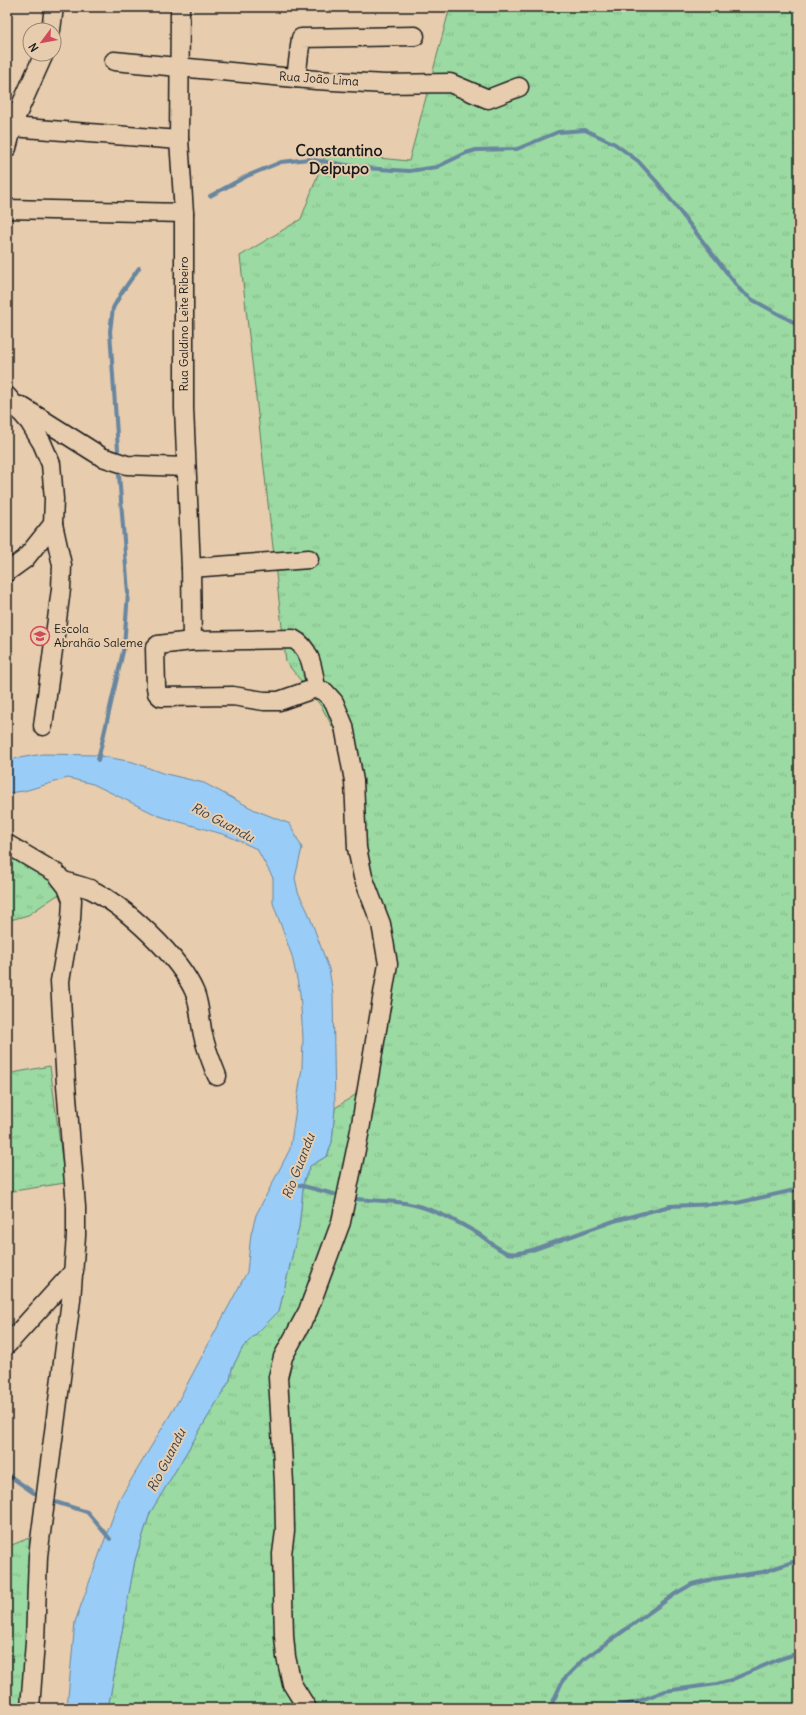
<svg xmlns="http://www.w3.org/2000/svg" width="806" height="1715" font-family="Delius,sans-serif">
	<defs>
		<pattern id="grass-tufts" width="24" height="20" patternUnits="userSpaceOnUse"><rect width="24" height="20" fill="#9bdaa2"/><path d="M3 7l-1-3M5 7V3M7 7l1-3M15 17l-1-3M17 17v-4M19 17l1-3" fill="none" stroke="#85ba8b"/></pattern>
	</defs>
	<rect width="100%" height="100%" fill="#e7ccae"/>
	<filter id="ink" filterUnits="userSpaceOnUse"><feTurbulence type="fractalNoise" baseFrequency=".025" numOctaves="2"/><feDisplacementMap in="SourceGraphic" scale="8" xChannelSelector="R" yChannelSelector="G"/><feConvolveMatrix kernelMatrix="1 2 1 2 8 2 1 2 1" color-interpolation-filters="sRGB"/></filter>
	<g filter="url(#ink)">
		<g fill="url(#grass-tufts)" stroke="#5c7b5f">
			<path d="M450 7H799V1708H299L295 1702 289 1708H108L135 1560 150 1513 230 1380 232 1368 243 1347 279 1311 299 1227 304 1180 310 1166 327 1156 332 1142 335 1108 366 1088 388 954 365 873 340 740 321 706 286 662 240 256 301 219 326 153 409 161Z"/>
			<path d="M7 831 23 847 81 885 56 896 28 915 7 921Z"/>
			<path d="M50 1066 65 1183 7 1192V1074Z"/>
			<path d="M29 1538 34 1613 26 1708H7V1547Z"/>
		</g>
		<path fill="#99cdf7" stroke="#67869f" d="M43 754 95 755 133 762 162 773 204 783 255 810 290 824 302 848 295 878 298 892 308 912 329 969 333 994 335 1108 332 1142 327 1156 310 1166 304 1180 299 1227 279 1311 243 1347 232 1368 230 1380 150 1513 135 1560 108 1708H67L75 1622 119 1500 176 1405 247 1272 251 1234 256 1215 290 1149 302 1068 303 1038 300 993 292 956 273 903V878L257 849 226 835 159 816 93 784 68 778 24 791 7 793V760Z"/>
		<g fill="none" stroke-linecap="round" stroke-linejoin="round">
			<g stroke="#67869f" stroke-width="4">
				<path d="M210 196 247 176 281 162 309 159 365 168 409 171 437 167 466 153 476 150 517 149 558 132 585 130 615 144 638 161 657 182 741 291 753 300 799 325"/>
				<path d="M118 450 110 331 113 308 122 292 139 268"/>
				<path d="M98 760 124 647 128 593 119 474"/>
				<path d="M299 1185 334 1194"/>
				<path d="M355 1199C378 1201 402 1200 425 1208 443 1214 460 1223 477 1233 487 1239 497 1250 508 1253 516 1255 525 1252 532 1250L614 1221 670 1206 737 1203 799 1189"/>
				<path d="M7 1474 34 1493"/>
				<path d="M52 1501 87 1512 110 1539"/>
				<path d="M550 1708 563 1680 583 1660 675 1594 692 1584 713 1579 763 1572 799 1560"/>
				<path d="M602 1708 633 1703 665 1691 717 1684 731 1680 777 1660 799 1653"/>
			</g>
			<g stroke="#1c1c1c" stroke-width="21">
				<g id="minor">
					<path d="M180 7 179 140 184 213V408L191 568 192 641"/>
					<path d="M51 30 54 7"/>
					<path d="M114 61 316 80 385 84 450 83 488 99 519 87"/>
					<path d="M296 78 301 38 415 36"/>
					<path d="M12 127 179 140"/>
					<path d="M7 148 14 121 44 54"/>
					<path d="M7 209 184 213"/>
					<path d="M7 396 30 423 42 443 51 464 54 499 53 524 25 559 7 572"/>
					<path d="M21 406 102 457 127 465 186 467"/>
					<path d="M191 568 309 559"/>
					<path d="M43 726 61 589 62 565 53 524"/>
					<path d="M7 844 56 873 67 887 72 900 71 919 60 981 66 1085 76 1207V1236L71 1300 38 1556 35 1642 30 1708"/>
					<path d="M64 881C72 884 82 886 90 889 125 906 180 957 195 993 200 1006 200 1022 203 1035 206 1049 212 1063 217 1076"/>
					<path d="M7 1345 74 1271"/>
					<path d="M307 1708 292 1684 286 1657 284 1636 282 1554 285 1531 284 1483 278 1377 283 1357 308 1311 341 1222 360 1130 388 964 381 924 363 877 357 848 354 781 344 726 334 702 325 692 316 688 279 701H264L233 696 161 697 157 693 156 687 155 648 158 645 192 641 293 639C311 648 313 670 316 688"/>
				</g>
			</g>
			<use href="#minor" stroke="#e7ccae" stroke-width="18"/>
		</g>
	</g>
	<defs>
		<g id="school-ring" transform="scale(1)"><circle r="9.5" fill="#e7ccae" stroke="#d1495b" stroke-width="1.5"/><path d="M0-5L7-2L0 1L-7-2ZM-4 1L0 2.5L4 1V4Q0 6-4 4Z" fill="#d1495b"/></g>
	</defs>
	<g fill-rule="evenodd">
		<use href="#school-ring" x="40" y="636"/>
	</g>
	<g text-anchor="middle" stroke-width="4" stroke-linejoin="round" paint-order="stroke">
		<g font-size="12" fill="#1c1c1c" stroke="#e7ccae">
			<text transform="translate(319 79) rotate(4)" y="4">Rua João Lima</text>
			<text transform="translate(184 324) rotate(-90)" y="4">Rua Galdino Leite Ribeiro</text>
		</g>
		<g font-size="12" fill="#1c1c1c" stroke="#e7ccae" text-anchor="start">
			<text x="54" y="633">Escola<tspan x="54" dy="14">Abrahão Saleme</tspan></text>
		</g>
		<g font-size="13" font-style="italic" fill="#353f48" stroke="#e7ccae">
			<text transform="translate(223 822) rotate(28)" y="5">Rio Guandu</text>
			<text transform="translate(298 1166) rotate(-69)" y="5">Rio Guandu</text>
			<text transform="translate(166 1460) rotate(-63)" y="5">Rio Guandu</text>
		</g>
		<g font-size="16" font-weight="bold" fill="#1c1c1c" stroke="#e7ccae">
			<text x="339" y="156">Constantino<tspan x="339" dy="18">Delpupo</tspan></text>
		</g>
	</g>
	<rect width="806" height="1715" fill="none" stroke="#e7ccae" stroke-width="24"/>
	<rect x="12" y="12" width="782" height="1691" fill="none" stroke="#1c1c1c" stroke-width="1.5" filter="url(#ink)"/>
	<g transform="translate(42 42) rotate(238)"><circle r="19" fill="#e7ccae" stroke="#968674"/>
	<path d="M0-3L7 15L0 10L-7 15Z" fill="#d1495b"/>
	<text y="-6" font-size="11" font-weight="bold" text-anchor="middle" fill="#1c1c1c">N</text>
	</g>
</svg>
